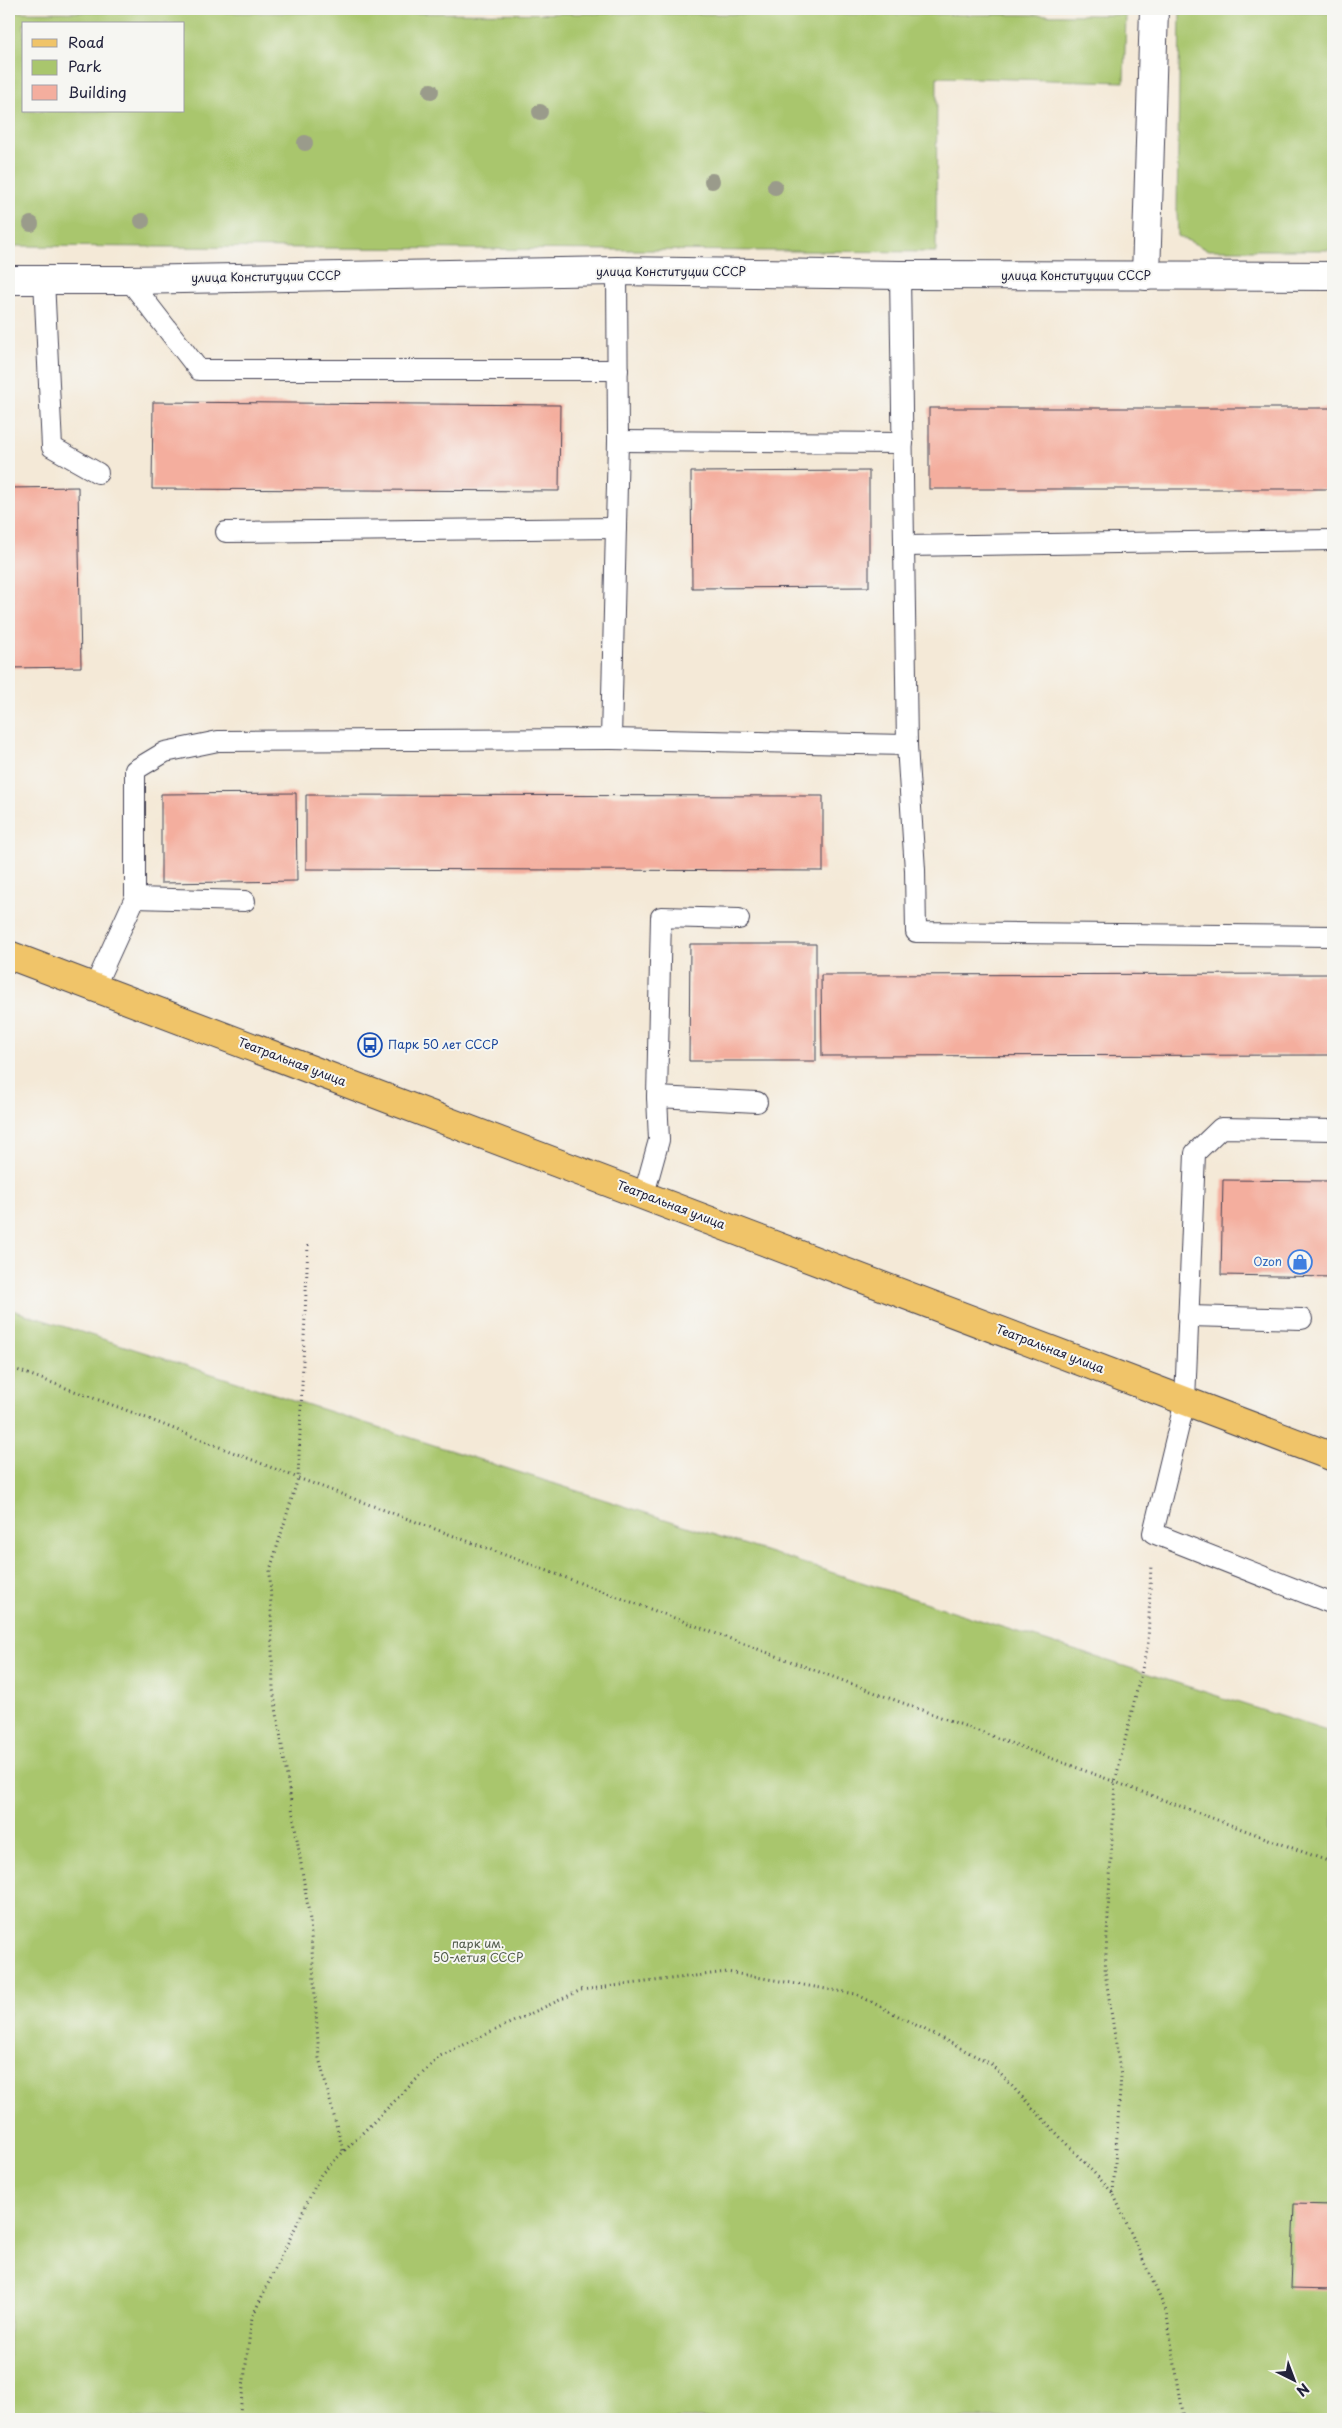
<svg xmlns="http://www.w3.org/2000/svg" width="1342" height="2428" font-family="'Playpen Sans',sans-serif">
	<rect width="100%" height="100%" fill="#f6f6f2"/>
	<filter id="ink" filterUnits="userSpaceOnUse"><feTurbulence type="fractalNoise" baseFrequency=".02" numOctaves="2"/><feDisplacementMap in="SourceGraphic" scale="10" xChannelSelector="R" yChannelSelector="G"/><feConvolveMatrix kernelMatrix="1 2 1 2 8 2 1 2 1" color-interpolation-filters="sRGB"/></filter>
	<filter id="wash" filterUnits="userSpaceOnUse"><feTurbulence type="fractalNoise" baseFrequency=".0096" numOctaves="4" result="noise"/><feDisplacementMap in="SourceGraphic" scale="20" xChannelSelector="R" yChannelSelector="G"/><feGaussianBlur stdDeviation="1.12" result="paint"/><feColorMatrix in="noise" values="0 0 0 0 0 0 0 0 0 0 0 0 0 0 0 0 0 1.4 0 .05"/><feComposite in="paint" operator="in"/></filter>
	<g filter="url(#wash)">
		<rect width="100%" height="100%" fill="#f4e9d7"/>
		<g fill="#a9c66d" stroke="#667454" fill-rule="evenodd">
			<path d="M1180 11 1333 13V250H1208L1178 236 1177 212Z"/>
			<path d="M9 12 1126 15 1124 82 937 77 936 252 9 246ZM24 24H184V111H24Z"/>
			<path d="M9 1309 1333 1733V2419H9Z"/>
		</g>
		<g id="blocks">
			<g fill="#f4ae9e">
				<path d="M153 402 560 405 559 491 152 489Z"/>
				<rect x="929" y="408" width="404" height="81"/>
				<path d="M869 471V587L692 588 691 472Z"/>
				<path d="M78 487 81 667 9 668V488Z"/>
				<path d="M296 793 297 881 161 883V794Z"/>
				<path d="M306 795 823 796V871L306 869Z"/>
				<path d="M690 944H816V1061H689Z"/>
				<path d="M1333 974V1055L822 1056 821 975Z"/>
				<path d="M1223 1180 1333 1181V1277L1221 1275Z"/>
				<path d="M1294 2204 1333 2205V2290L1291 2289Z"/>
			</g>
		</g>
	</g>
	<g filter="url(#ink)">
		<use href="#blocks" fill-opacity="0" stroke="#424052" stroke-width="1"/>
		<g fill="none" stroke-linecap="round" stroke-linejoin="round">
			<g stroke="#424052" stroke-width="22">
				<g id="service">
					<path d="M900 275 907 745 915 870 916 932 1333 936"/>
					<path d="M44 280 52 447 98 473"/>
					<path d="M129 280 199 370H618"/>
					<path d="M618 441 903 443"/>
					<path d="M226 532 616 528"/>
					<path d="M904 546 1333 540"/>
					<path d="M611 739 907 745"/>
					<path d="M135 898 245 901"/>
					<path d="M94 988 135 898V770L165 752 218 741 611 739 618 441 617 271"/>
					<path d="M657 1097 757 1102"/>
					<path d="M1333 1130 1221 1128 1195 1153 1185 1401 1153 1533 1333 1604"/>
					<path d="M644 1194 659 1140 657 1097 661 917 739 919"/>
					<path d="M1188 1316 1302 1319"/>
				</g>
			</g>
			<g stroke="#424052" stroke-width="30">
				<path id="minor" d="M1146 276 1154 9"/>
			</g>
			<g stroke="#424052" stroke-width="30">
				<path id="tertiary" d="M9 280H129L617 271 900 275 1333 276"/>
			</g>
			<g stroke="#424052" stroke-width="30">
				<path id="primary" d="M9 955 1333 1457"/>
			</g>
			<g stroke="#424052" stroke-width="3" stroke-dasharray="1 4" stroke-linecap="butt">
				<path d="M308 1245 298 1478 270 1570 273 1689 310 1920 319 2058 343 2151"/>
				<path d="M9 1367 126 1410 298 1478 1333 1863"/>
				<path d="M1113 2193 1121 2076 1105 1972 1115 1782 1148 1644 1151 1564"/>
				<path d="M239 2419 252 2317 321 2174 440 2056 581 1990 727 1972 856 1994 991 2064 1113 2193 1166 2311 1184 2419"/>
			</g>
			<use href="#service" stroke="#fff" stroke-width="20"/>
			<use href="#minor" stroke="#fff" stroke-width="28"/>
			<use href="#tertiary" stroke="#fff" stroke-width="28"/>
			<use href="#primary" stroke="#f0c469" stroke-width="28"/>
		</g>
		<g fill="#9a9b8b">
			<circle cx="431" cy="91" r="8"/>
			<circle cx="540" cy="112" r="8"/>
			<circle cx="305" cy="143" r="8"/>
			<circle cx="712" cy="181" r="8"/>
			<circle cx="775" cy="187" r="8"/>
			<circle cx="142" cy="221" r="8"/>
			<circle cx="31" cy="224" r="8"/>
		</g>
	</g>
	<defs>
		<g id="bus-ring" transform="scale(1.25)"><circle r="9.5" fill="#f6f6f2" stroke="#1a4fb4" stroke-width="1.5"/><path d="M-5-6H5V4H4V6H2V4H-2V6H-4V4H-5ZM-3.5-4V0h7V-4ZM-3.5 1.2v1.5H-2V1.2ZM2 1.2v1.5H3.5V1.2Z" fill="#1a4fb4"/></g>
		<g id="shop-ring" transform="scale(1.25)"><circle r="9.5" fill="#f6f6f2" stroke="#3f7fe0" stroke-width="1.5"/><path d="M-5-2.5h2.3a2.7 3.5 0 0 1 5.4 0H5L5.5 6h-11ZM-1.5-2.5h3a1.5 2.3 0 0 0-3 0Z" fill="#3f7fe0"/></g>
	</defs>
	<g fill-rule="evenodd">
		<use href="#bus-ring" x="370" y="1045"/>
		<use href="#shop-ring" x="1300" y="1262"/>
	</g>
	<g text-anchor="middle" stroke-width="4" stroke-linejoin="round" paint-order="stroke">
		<g font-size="12" fill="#22223b" stroke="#f6f6f2">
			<text x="671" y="276">улица Конституции СССР</text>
			<text x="1076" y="280">улица Конституции СССР</text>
			<text transform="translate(266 277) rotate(-1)" y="4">улица Конституции СССР</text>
			<text transform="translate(292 1062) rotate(21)" y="4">Театральная улица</text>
			<text transform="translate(671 1205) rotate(21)" y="4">Театральная улица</text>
			<text transform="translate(1050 1349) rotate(21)" y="4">Театральная улица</text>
		</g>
		<g font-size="12" fill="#164399" stroke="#f6f6f2" text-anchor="start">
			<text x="388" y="1049">Парк 50 лет СССР</text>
		</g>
		<g font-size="12" fill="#366cbe" stroke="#f6f6f2" text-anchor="end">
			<text x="1282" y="1266">Ozon</text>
		</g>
		<g font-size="12" fill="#515b4c" stroke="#f6f6f2">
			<text x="478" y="1948">парк им.<tspan x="478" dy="14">50-летия СССР</tspan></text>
		</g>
	</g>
	<rect width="1342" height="2428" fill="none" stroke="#f6f6f2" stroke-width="30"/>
	<rect x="22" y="22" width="162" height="90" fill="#f6f6f2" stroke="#a1a1a9"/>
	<rect x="32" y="39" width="25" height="8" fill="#f0c469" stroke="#a1a1a9"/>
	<text x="68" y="48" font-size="15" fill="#22223b">Road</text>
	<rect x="32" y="60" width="25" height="15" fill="#a9c66d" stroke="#a1a1a9"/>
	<text x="68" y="72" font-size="15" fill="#22223b">Park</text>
	<rect x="32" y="85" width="25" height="15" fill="#f4ae9e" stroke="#a1a1a9"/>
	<text x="68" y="98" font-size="15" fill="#22223b">Building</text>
	<g transform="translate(1294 2380) rotate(138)" stroke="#f6f6f2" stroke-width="4" paint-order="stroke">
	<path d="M0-4L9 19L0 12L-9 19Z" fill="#22223b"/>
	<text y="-8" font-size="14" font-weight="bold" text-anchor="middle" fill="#22223b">N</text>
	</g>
</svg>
